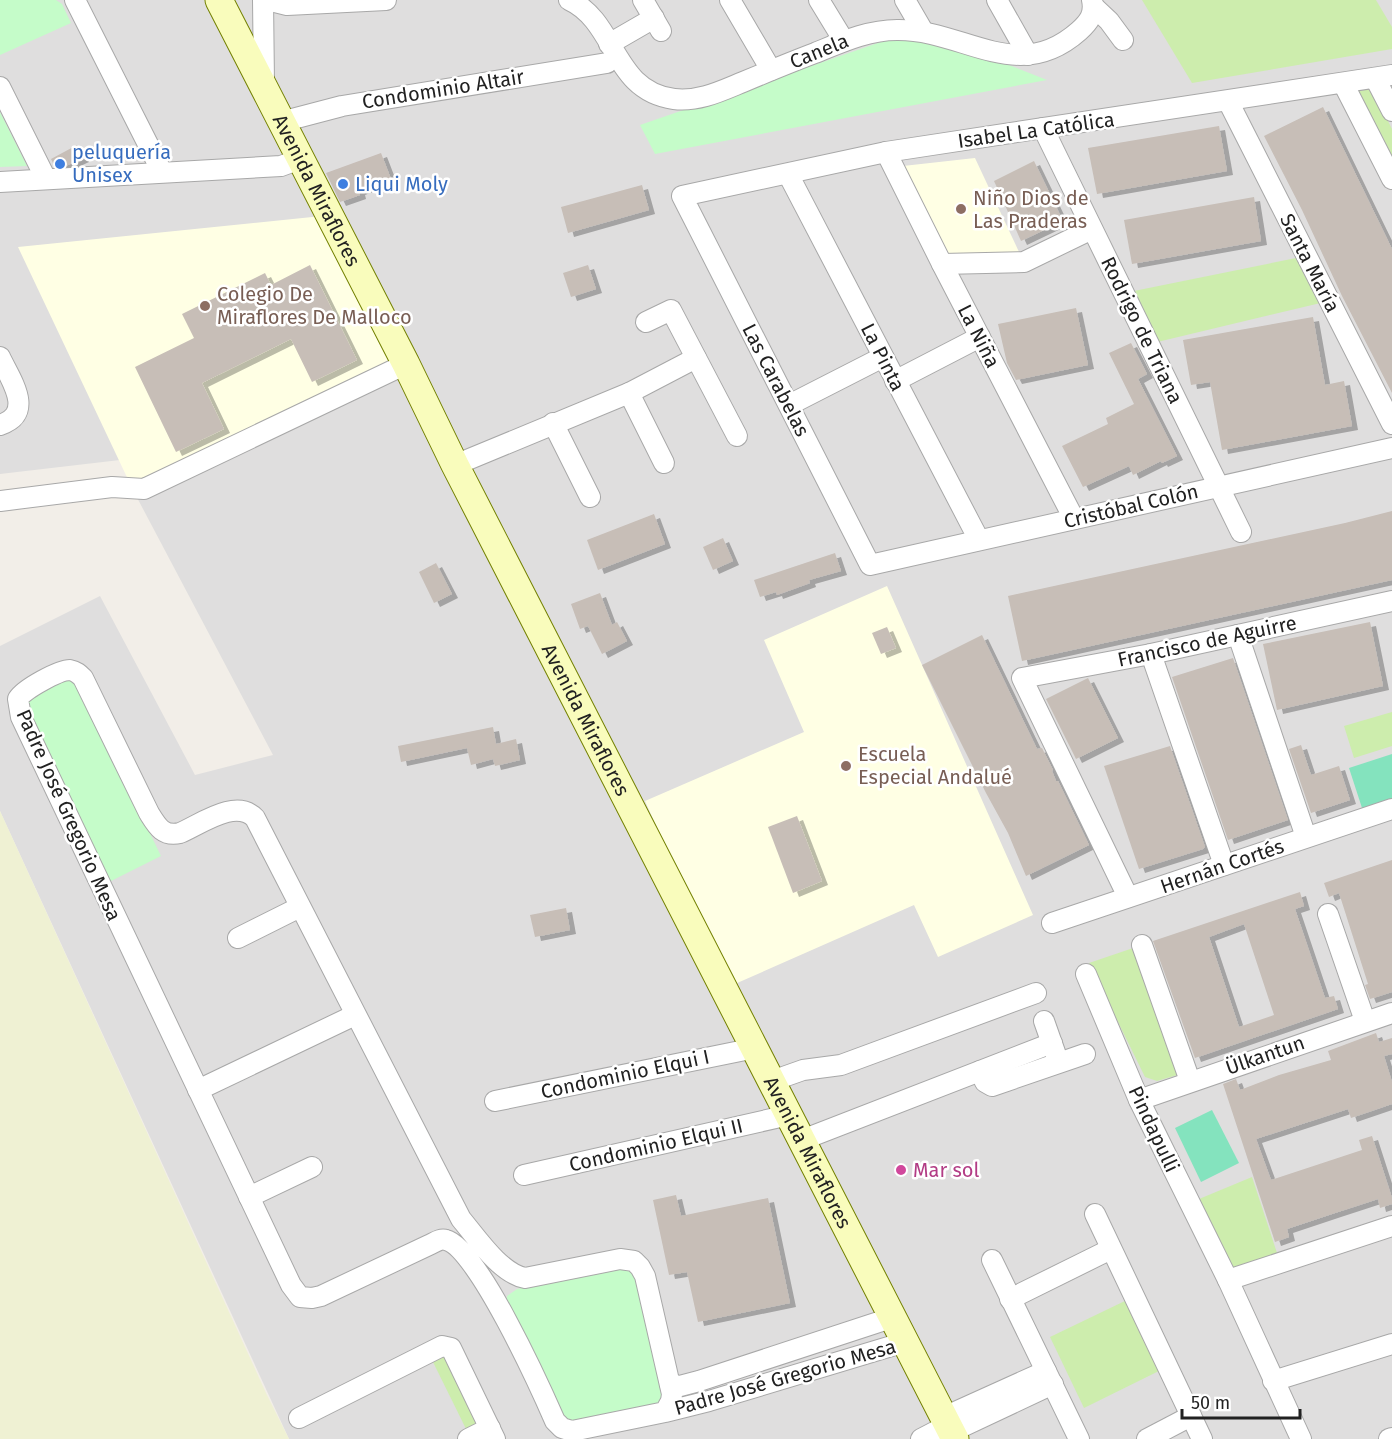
<svg xmlns="http://www.w3.org/2000/svg" width="1392" height="1439" font-family="'Fira Sans',sans-serif">
	<defs>
		<filter id="shadow"><feDropShadow dx="6" dy="4" stdDeviation="0" flood-color="#0004"/></filter>
	</defs>
	<rect width="100%" height="100%" fill="#f2eee8"/>
	<path fill="#dfdede" d="M0 0H1392V1439H289L0 811V646L100 596 195 775 273 755 133 490 120 460 0 474Z"/>
	<g fill="#ffffe4">
		<path d="M975 158 1019 252 946 254 903 166Z"/>
		<path d="M322 216 392 365 133 490 18 247Z"/>
		<path d="M887 586 1033 915 938 957 914 905 728 987 645 801 804 732 764 640Z"/>
	</g>
	<path fill="#eff1d3" d="M0 811 266 1393 289 1439H0Z"/>
	<g fill="#cdedad">
		<path d="M1142 0H1376L1392 27V49L1192 83Z"/>
		<path d="M1372 89 1392 129V160L1358 91Z"/>
		<path d="M1306 256 1329 301 1149 344 1124 293Z"/>
		<path d="M1392 712V746L1354 758 1344 726Z"/>
		<path d="M1139 946 1184 1073 1157 1081 1145 1077 1089 963Z"/>
		<path d="M1252 1177 1278 1256 1234 1270 1199 1199Z"/>
		<path d="M1129 1299 1161 1370 1084 1408 1050 1337Z"/>
		<path d="M452 1353 488 1426 469 1435 433 1362Z"/>
	</g>
	<g fill="#c5fcc9">
		<path d="M0 0H56L62 4 71 23 0 55Z"/>
		<path d="M901 35 953 43 1047 80 655 154 640 125Z"/>
		<path d="M0 112 27 166 0 167Z"/>
		<path d="M70 679 77 683 161 856 107 883 28 714V699L63 680Z"/>
		<path d="M620 1267 636 1272 662 1398 659 1404 573 1422 563 1417 506 1303 507 1296 517 1289Z"/>
	</g>
	<g fill="#84e3be">
		<path d="M1392 754V802L1363 811 1349 768Z"/>
		<path d="M1212 1110 1239 1163 1201 1182 1175 1128Z"/>
	</g>
	<g fill="#c7beb7" fill-rule="evenodd" filter="url(#shadow)">
		<path d="M1323 107 1392 249V393L1342 296 1302 210 1264 136Z"/>
		<path d="M1219 126 1227 171 1097 194 1088 148Z"/>
		<path d="M77 145 83 158 66 166 55 167 51 159Z"/>
		<path d="M381 153 391 179 359 191 360 195 340 202 326 173Z"/>
		<path d="M1034 161 1063 221 1021 241 994 181Z"/>
		<path d="M642 185 649 210 568 233 561 207Z"/>
		<path d="M1254 197 1261 241 1132 264 1124 220Z"/>
		<path d="M310 265 357 360 312 382 291 339 202 383 224 429 176 452 135 367 194 338 182 314 265 273 271 285Z"/>
		<path d="M588 265 596 289 571 297 563 273Z"/>
		<path d="M1076 308 1088 365 1016 380 1007 363 998 324Z"/>
		<path d="M1313 317 1325 385 1344 381 1352 426 1222 450 1210 382 1191 385 1183 340Z"/>
		<path d="M1131 343 1147 374 1138 379 1177 456 1162 463 1161 461 1133 475 1129 466 1083 487 1062 446 1108 424 1106 418 1134 404 1109 353Z"/>
		<path d="M1392 511V580L1022 661 1008 596 1345 523Z"/>
		<path d="M654 514 665 544 598 570 587 540Z"/>
		<path d="M723 538 733 561 713 570 703 547Z"/>
		<path d="M835 553 841 571 809 580 810 583 777 595 776 592 760 597 754 580Z"/>
		<path d="M436 563 452 594 434 603 419 572Z"/>
		<path d="M600 593 612 625 617 622 627 641 602 654 588 626 580 629 571 604Z"/>
		<path d="M1370 622 1383 686 1277 710 1263 644Z"/>
		<path d="M887 627 896 648 881 654 872 633Z"/>
		<path d="M982 635 1037 749 1042 748 1053 770 1052 771 1056 781H1058L1089 845 1026 876 1008 833 986 793 922 665Z"/>
		<path d="M1233 658 1288 820 1228 840 1172 677Z"/>
		<path d="M1088 678 1118 738 1076 759 1046 699Z"/>
		<path d="M493 727 496 744 516 739 520 760 495 766 493 759 471 765 467 748 401 762 398 746Z"/>
		<path d="M1301 745 1311 775 1339 766 1350 800 1311 813 1289 749Z"/>
		<path d="M1170 746 1205 847 1203 849 1139 869 1104 766Z"/>
		<path d="M797 816 822 881 793 893 768 827Z"/>
		<path d="M1392 860V992L1370 999 1365 985 1368 984 1339 893 1329 897 1324 883Z"/>
		<path d="M1300 892 1304 906 1295 909 1325 998 1334 996 1338 1009 1195 1058 1153 941ZM1244 924 1274 1015 1239 1027 1209 937Z"/>
		<path d="M566 908 570 930 535 937 530 915Z"/>
		<path d="M1376 1033 1379 1042 1392 1038V1054L1384 1056 1392 1082V1104L1351 1118 1348 1109 1256 1139 1271 1180 1362 1150 1359 1140 1372 1136 1392 1198V1204L1380 1208 1378 1199 1335 1213 1287 1229 1289 1237 1275 1242 1223 1084 1236 1079 1240 1090 1279 1075 1331 1060 1328 1051Z"/>
		<path d="M676 1195 681 1216 768 1198 790 1303 698 1322 687 1272 669 1275 653 1200Z"/>
	</g>
	<g fill="none" stroke-linecap="round" stroke-linejoin="round">
		<g stroke="#a8a8a8" stroke-width="22">
			<g id="minor">
				<path d="M75 0 162 172"/>
				<path d="M263 0 264 82"/>
				<path d="M267 0 287 5 386 0"/>
				<path d="M569 0C617 22 612 91 674 99 699 102 721 91 743 82 767 72 791 62 815 53 842 42 868 30 897 30 964 29 1017 86 1079 31 1089 22 1095 14 1092 0"/>
				<path d="M643 0 661 31"/>
				<path d="M730 0 771 70"/>
				<path d="M819 0 844 41"/>
				<path d="M905 0 923 31"/>
				<path d="M997 0 1028 55"/>
				<path d="M1093 6 1109 21 1123 40"/>
				<path d="M609 44 654 18"/>
				<path d="M1392 75 886 152 682 196 870 565 1392 448"/>
				<path d="M1375 78 1392 111"/>
				<path d="M1343 83 1392 179"/>
				<path d="M0 87 46 179"/>
				<path d="M1228 101 1392 424"/>
				<path d="M281 122 342 106 607 63"/>
				<path d="M1043 128 1241 532"/>
				<path d="M886 152 942 264 1074 519"/>
				<path d="M788 174 979 540"/>
				<path d="M0 182 281 166 300 159"/>
				<path d="M942 264 1024 262 1092 229"/>
				<path d="M646 322 671 310 737 436"/>
				<path d="M0 357C10 379 36 413 0 425"/>
				<path d="M895 381 980 337"/>
				<path d="M629 393 664 463"/>
				<path d="M789 405 883 357"/>
				<path d="M553 423 590 497"/>
				<path d="M455 465 629 393 696 358"/>
				<path d="M0 501 112 487 144 489 406 364"/>
				<path d="M1238 635 1306 837"/>
				<path d="M1151 654 1224 865"/>
				<path d="M1128 897 1022 678 1151 654 1392 601"/>
				<path d="M1328 914 1365 1021"/>
				<path d="M1052 923 1392 809"/>
				<path d="M238 938 300 907"/>
				<path d="M1142 945 1190 1081"/>
				<path d="M1086 974 1139 1100 1228 1280 1301 1439"/>
				<path d="M1044 1021 1056 1055"/>
				<path d="M980 1071 985 1082 992 1086 1085 1054"/>
				<path d="M772 1081 803 1070 841 1065 1036 993"/>
				<path d="M198 1090 355 1015"/>
				<path d="M1139 1100 1392 1013"/>
				<path d="M495 1101 755 1048"/>
				<path d="M802 1140 1052 1043"/>
				<path d="M524 1175 789 1115"/>
				<path d="M249 1197 312 1167"/>
				<path d="M1095 1214 1202 1439"/>
				<path d="M992 1260 1079 1439"/>
				<path d="M1228 1280 1392 1226"/>
				<path d="M1010 1299 1111 1249"/>
				<path d="M1273 1381 1392 1344"/>
				<path d="M670 1384 680 1386 699 1381 894 1317"/>
				<path d="M665 1412 671 1401 672 1394 645 1276 640 1267 634 1261 620 1259 525 1278C500 1273 477 1238 461 1219L255 818C236 798 201 824 180 833 163 837 157 826 149 813L83 678C79 674 76 671 70 670 59 670 24 689 18 699L21 717 291 1285 300 1297 312 1298 321 1296 429 1245C434 1243 440 1238 446 1240 477 1247 541 1389 555 1421L562 1428 572 1431 665 1412 709 1401 905 1342"/>
				<path d="M944 1417 1046 1371"/>
				<path d="M299 1418 442 1346 451 1348 495 1439"/>
				<path d="M951 1432 1053 1384"/>
				<path d="M468 1439 490 1428"/>
				<path d="M921 1439 948 1425"/>
				<path d="M1147 1439 1191 1416"/>
				<path d="M1389 1439 1392 1438"/>
			</g>
		</g>
		<g stroke="#738001" stroke-width="29">
			<g id="secondary">
				<path id="s1" d="M219 0 406 364 455 465 955 1439"/>
			</g>
		</g>
		<use href="#minor" stroke="#fff" stroke-width="20"/>
		<use href="#secondary" stroke="#f9fcbc" stroke-width="27"/>
	</g>
	<g fill="#3f7fe0" stroke="#fff" stroke-width="2">
		<circle cx="60" cy="164" r="6"/>
		<circle cx="343" cy="184" r="6"/>
	</g>
	<g fill="#8d6e63" stroke="#fff" stroke-width="2">
		<circle cx="961" cy="209" r="6"/>
		<circle cx="205" cy="306" r="6"/>
		<circle cx="846" cy="766" r="6"/>
	</g>
	<circle fill="#d1479c" stroke="#fff" stroke-width="2" cx="901" cy="1170" r="6"/>
	<g text-anchor="middle" stroke-width="5" stroke-linejoin="round" paint-order="stroke">
		<g font-size="20" fill="#212121" stroke="#fff">
			<text transform="translate(819 51) rotate(-22)" y="7">Canela</text>
			<text transform="translate(443 89) rotate(-9)" y="7">Condominio Altair</text>
			<text transform="translate(1036 130) rotate(-8)" y="7">Isabel La Católica</text>
			<text dy="7" stroke="none"><textPath href="#s1" startOffset="214">Avenida Miraflores</textPath></text>
			<text transform="translate(1310 263) rotate(63)" y="7">Santa María</text>
			<text transform="translate(1142 330) rotate(64)" y="7">Rodrigo de Triana</text>
			<text transform="translate(979 336) rotate(63)" y="7">La Niña</text>
			<text transform="translate(883 357) rotate(63)" y="7">La Pinta</text>
			<text transform="translate(776 380) rotate(63)" y="7">Las Carabelas</text>
			<text transform="translate(1131 506) rotate(-13)" y="7">Cristóbal Colón</text>
			<text transform="translate(1207 641) rotate(-12)" y="7">Francisco de Aguirre</text>
			<text dy="7" stroke="none"><textPath href="#s1" startOffset="808">Avenida Miraflores</textPath></text>
			<text transform="translate(69 815) rotate(66)" y="7">Padre José Gregorio Mesa</text>
			<text transform="translate(1222 866) rotate(-19)" y="7">Hernán Cortés</text>
			<text transform="translate(1265 1055) rotate(-19)" y="7">Ülkantun</text>
			<text transform="translate(625 1074) rotate(-12)" y="7">Condominio Elqui I</text>
			<text transform="translate(1154 1129) rotate(65)" y="7">Pindapulli</text>
			<text transform="translate(656 1145) rotate(-13)" y="7">Condominio Elqui II</text>
			<text dy="7" stroke="none"><textPath href="#s1" startOffset="1294">Avenida Miraflores</textPath></text>
			<text transform="translate(785 1377) rotate(-16)" y="7">Padre José Gregorio Mesa</text>
		</g>
		<g font-size="20" fill="#366cbe" stroke="#fff" text-anchor="start">
			<text x="72" y="159">peluquería<tspan x="72" dy="23">Unisex</tspan></text>
			<text x="355" y="191">Liqui Moly</text>
		</g>
		<g font-size="20" fill="#785e54" stroke="#fff" text-anchor="start">
			<text x="973" y="205">Niño Dios de<tspan x="973" dy="23">Las Praderas</tspan></text>
			<text x="217" y="301">Colegio De<tspan x="217" dy="23">Miraflores De Malloco</tspan></text>
			<text x="858" y="761">Escuela<tspan x="858" dy="23">Especial Andalué</tspan></text>
		</g>
		<g font-size="20" fill="#b23c85" stroke="#fff" text-anchor="start">
			<text x="913" y="1177">Mar sol</text>
		</g>
	</g>
	<path d="M1182 1409v9h118v-9" fill="none" stroke="#212121" stroke-width="3"/>
	<text x="1191" y="1409" font-size="18" fill="#212121" stroke="#ffffff" stroke-width="4.5" paint-order="stroke">50 m</text>
</svg>
